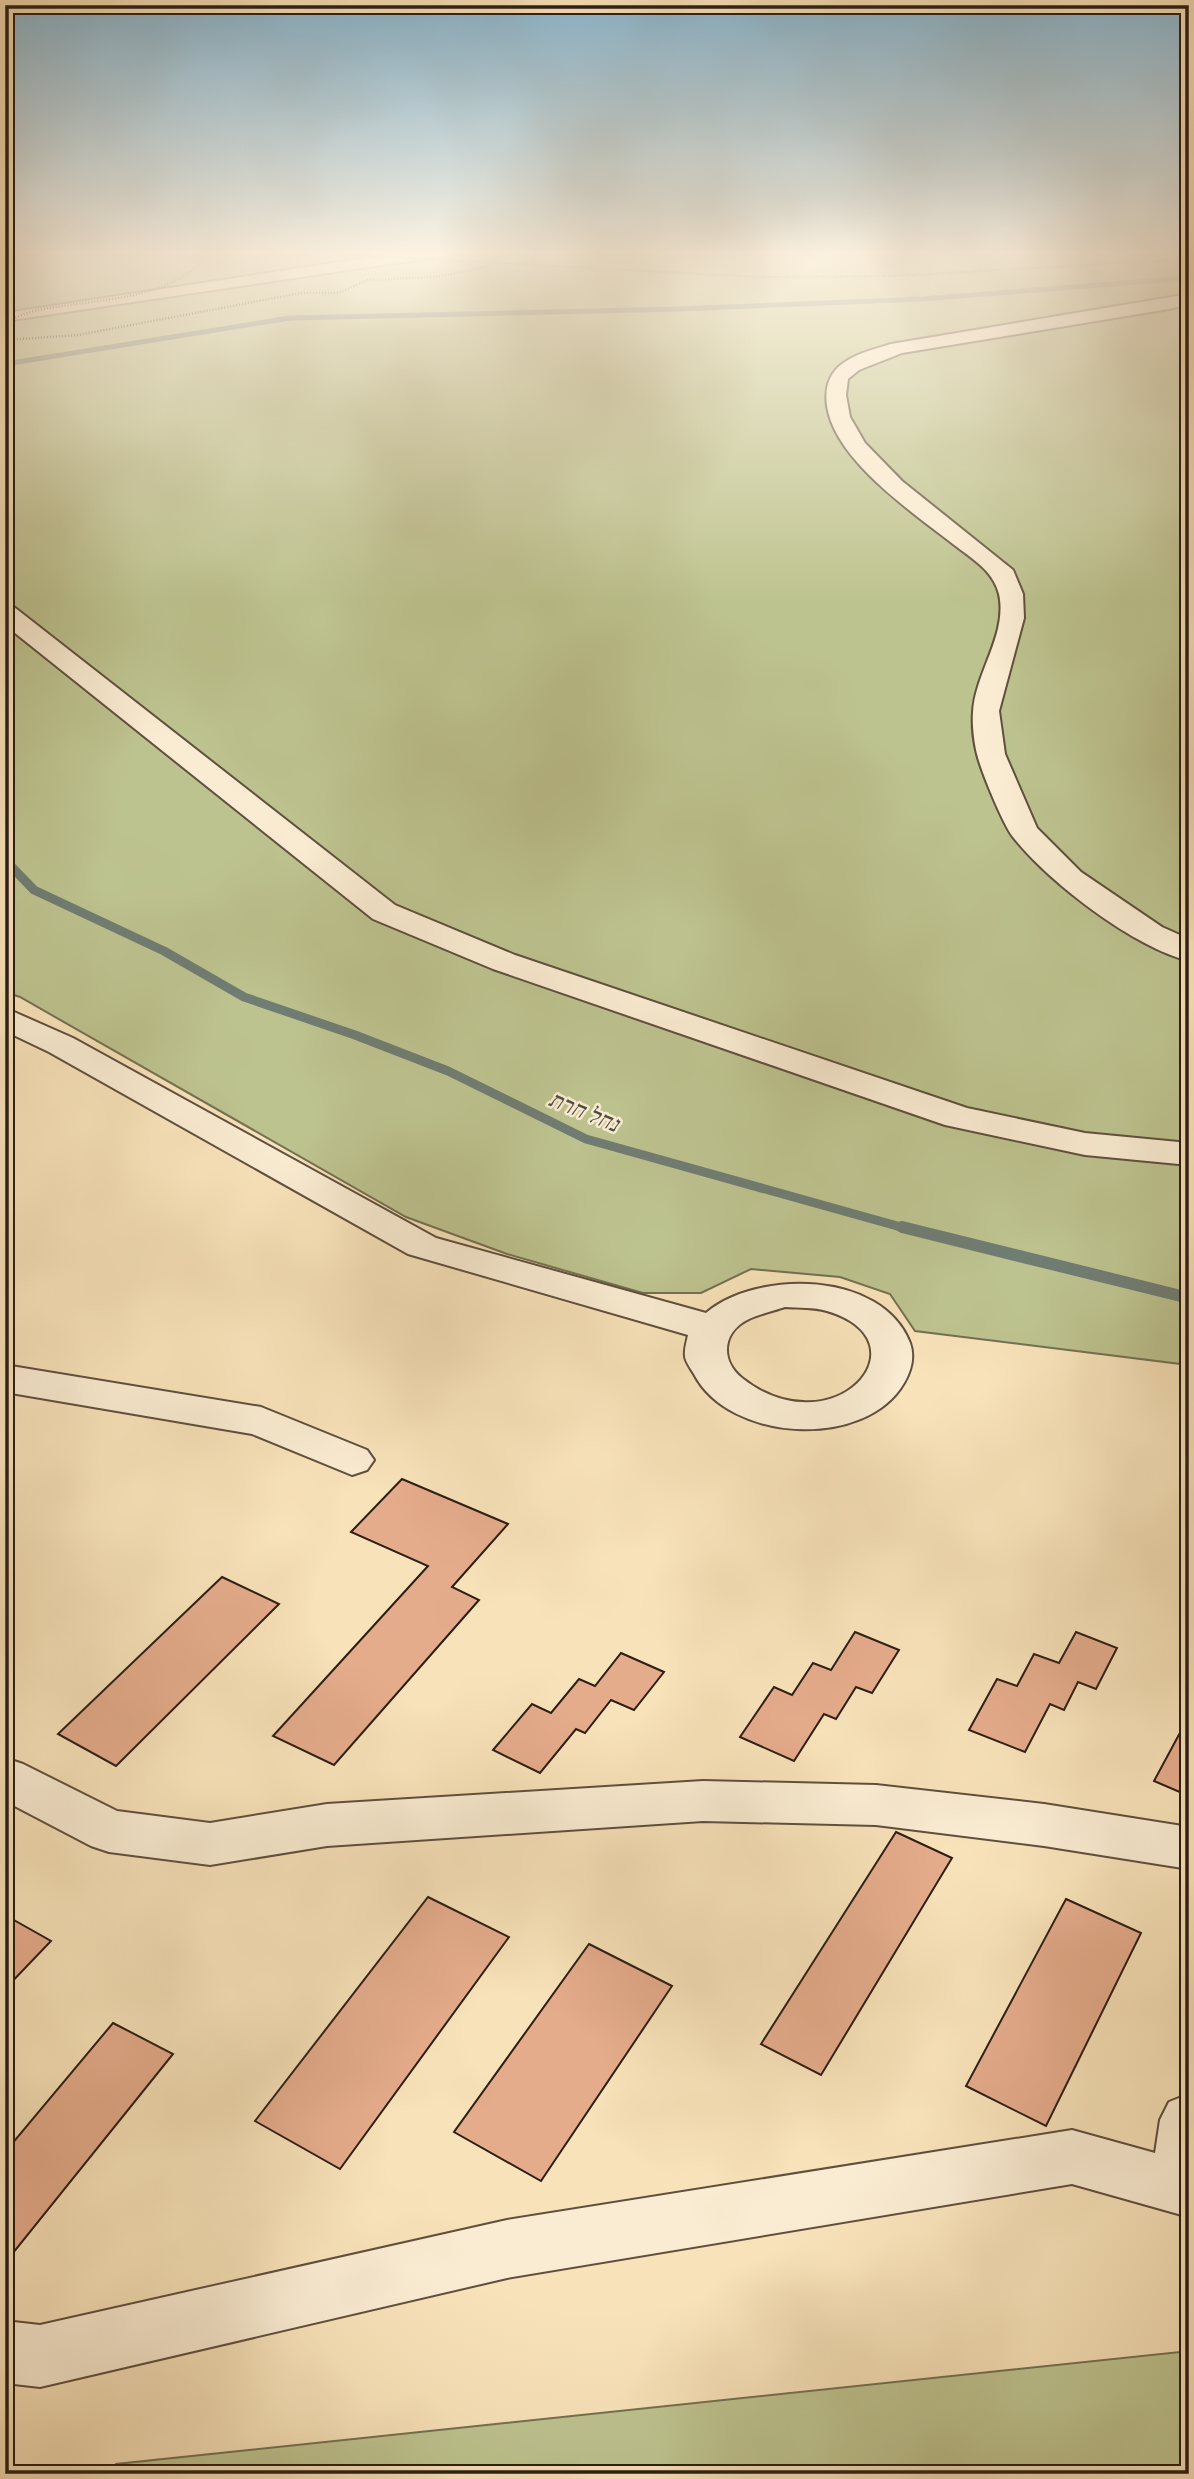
<svg xmlns="http://www.w3.org/2000/svg" width="1194" height="2479" font-family="'IM FELL French Canon','Frank Ruhl Libre',serif">
	<rect width="100%" height="100%" fill="#f8e2b9"/>
	<filter id="stains"><feTurbulence type="fractalNoise" baseFrequency=".00286" numOctaves="4"/><feColorMatrix values="0 0 0 0 .2 0 0 0 0 .09 0 0 0 0 .02 0 0 0 .5 -.17"/></filter>
	<radialGradient id="worn" r=".72"><stop offset=".6" stop-color="#630" stop-opacity="0"/><stop offset="1" stop-color="#630" stop-opacity=".3"/></radialGradient>
	<g fill="#bdc38f" stroke="#747052" stroke-width="2">
		<path d="M5 255H379L5 312Z"/>
		<path d="M456 255H1189V1365L915 1331 890 1294 840 1277 751 1269 701 1293H643L507 1254 406 1217 20 997 5 992V322Z"/>
		<path d="M1189 2351V2474H113L116 2464Z"/>
	</g>
	<g fill="none" stroke-linecap="round" stroke-linejoin="round">
		<path stroke="#707d73" stroke-width="5" d="M5 364 290 318 678 309 922 299 1189 278"/>
		<path stroke="#707d73" stroke-width="9" d="M5 860 34 890 164 951 244 997 355 1035 448 1071 586 1139 908 1229"/>
		<path stroke="#707d73" stroke-width="12" d="M902 1227 1189 1298"/>
	</g>
	<g fill="#e5ac8c" stroke="#2c1e15" stroke-width="2">
		<path d="M402 1479 508 1524 452 1587 479 1600 334 1765 273 1736 428 1566 351 1532Z"/>
		<path d="M222 1577 279 1604 116 1766 58 1734Z"/>
		<path d="M855 1632 899 1650 872 1693 856 1687 836 1719 824 1714 794 1761 740 1737 774 1687 792 1695 813 1663 831 1670Z"/>
		<path d="M1076 1632 1117 1648 1096 1689 1078 1682 1064 1710 1050 1704 1025 1752 969 1730 997 1679 1017 1686 1034 1654 1059 1663Z"/>
		<path d="M621 1653 664 1672 634 1710 611 1700 585 1733 576 1729 540 1773 493 1750 532 1704 551 1713 579 1679 595 1686Z"/>
		<path d="M1189 1716V1796L1154 1781Z"/>
		<path d="M896 1832 952 1858 821 2075 761 2044Z"/>
		<path d="M428 1897 509 1937 340 2169 255 2121Z"/>
		<path d="M1066 1899 1141 1933 1046 2126 966 2086Z"/>
		<path d="M5 1915 51 1941 5 1989Z"/>
		<path d="M589 1944 672 1986 541 2181 454 2132Z"/>
		<path d="M113 2023 173 2054 5 2263V2152Z"/>
	</g>
	<g fill="none" stroke-linecap="round" stroke-linejoin="round">
		<g stroke="#5f4f3e" stroke-width="4">
			<g id="minor">
				<path d="M1189 294V304L1169 309 902 353 859 370 848 379 846 395 850 417 865 443 902 481 1013 570 1023 594 1024 618 999 711 1005 754 1037 828 1081 872 1162 927 1189 939V961C1132 946 1050 883 1013 837 1003 824 981 771 977 754 974 742 972 724 973 712 975 673 1008 634 999 594 993 570 971 558 953 544 912 512 835 460 827 406 821 362 858 354 891 344Z"/>
				<path d="M5 605 14 607 395 905 515 955 967 1108 1085 1133 1189 1143V1165L1085 1155 945 1125 493 969 373 919 5 625Z"/>
				<path d="M5 1008 73 1038 436 1238 706 1313C756 1270 882 1270 910 1343 915 1357 911 1371 904 1383 865 1450 729 1442 694 1374 691 1369 685 1361 685 1356 684 1349 687 1341 688 1335L408 1254 49 1052 5 1031ZM785 1307C798 1308 814 1307 827 1311 930 1342 833 1450 742 1378 720 1360 722 1332 749 1319 760 1314 773 1311 785 1307Z"/>
				<path d="M5 1365 261 1407 367 1450 374 1460 367 1470 352 1475 252 1434 5 1392Z"/>
				<path d="M5 1758 23 1764 117 1811 210 1823 327 1804 703 1781 876 1785 1044 1804 1189 1827V1869L1044 1846 876 1825 703 1821 327 1846 210 1865 109 1852 91 1846 5 1801Z"/>
				<path d="M1189 2094V2217L1072 2184 507 2278 40 2387 5 2383V2321L40 2325 507 2220 1072 2130 1155 2153 1160 2120 1169 2102Z"/>
			</g>
		</g>
		<g stroke="#2c1e15" stroke-width="2.5" stroke-dasharray="1 2" stroke-linecap="butt">
			<path d="M352 255 758 277 895 276 1189 259"/>
			<path d="M518 263 590 255"/>
			<path d="M5 324C22 312 41 309 61 306 110 299 162 297 200 264L183 255"/>
			<path d="M5 340 78 335 301 293H338L368 280 435 277 495 265"/>
		</g>
		<use href="#minor" fill="#faecd2" fill-rule="evenodd"/>
	</g>
	<linearGradient id="sky" x2="0" y2="1"><stop stop-color="#8ab8d2"/><stop offset="0.42" stop-color="#fcf2e0"/><stop offset="1" stop-color="#fcf2e0" stop-opacity="0"/></linearGradient>
	<rect width="1194" height="602" fill="url(#sky)"/>
	<g text-anchor="middle" stroke-width="5" stroke-linejoin="round" paint-order="stroke">
		<g font-size="23" font-style="italic" fill="#4e4e44" stroke="#faecd2">
			<text transform="translate(584 1111) rotate(22)" y="8">נחל חרת</text>
		</g>
	</g>
	<rect width="1194" height="2479" fill="none" stroke="#f8e2b9" stroke-width="28"/>
	<rect x="7" y="7" width="1180" height="2465" fill="none" stroke="#2c1e15" stroke-width="3.5"/>
	<rect x="14" y="14" width="1166" height="2451" fill="none" stroke="#2c1e15" stroke-width="2"/>
	<rect width="100%" height="100%" filter="url(#stains)"/>
	<rect width="100%" height="100%" fill="url(#worn)"/>
</svg>
